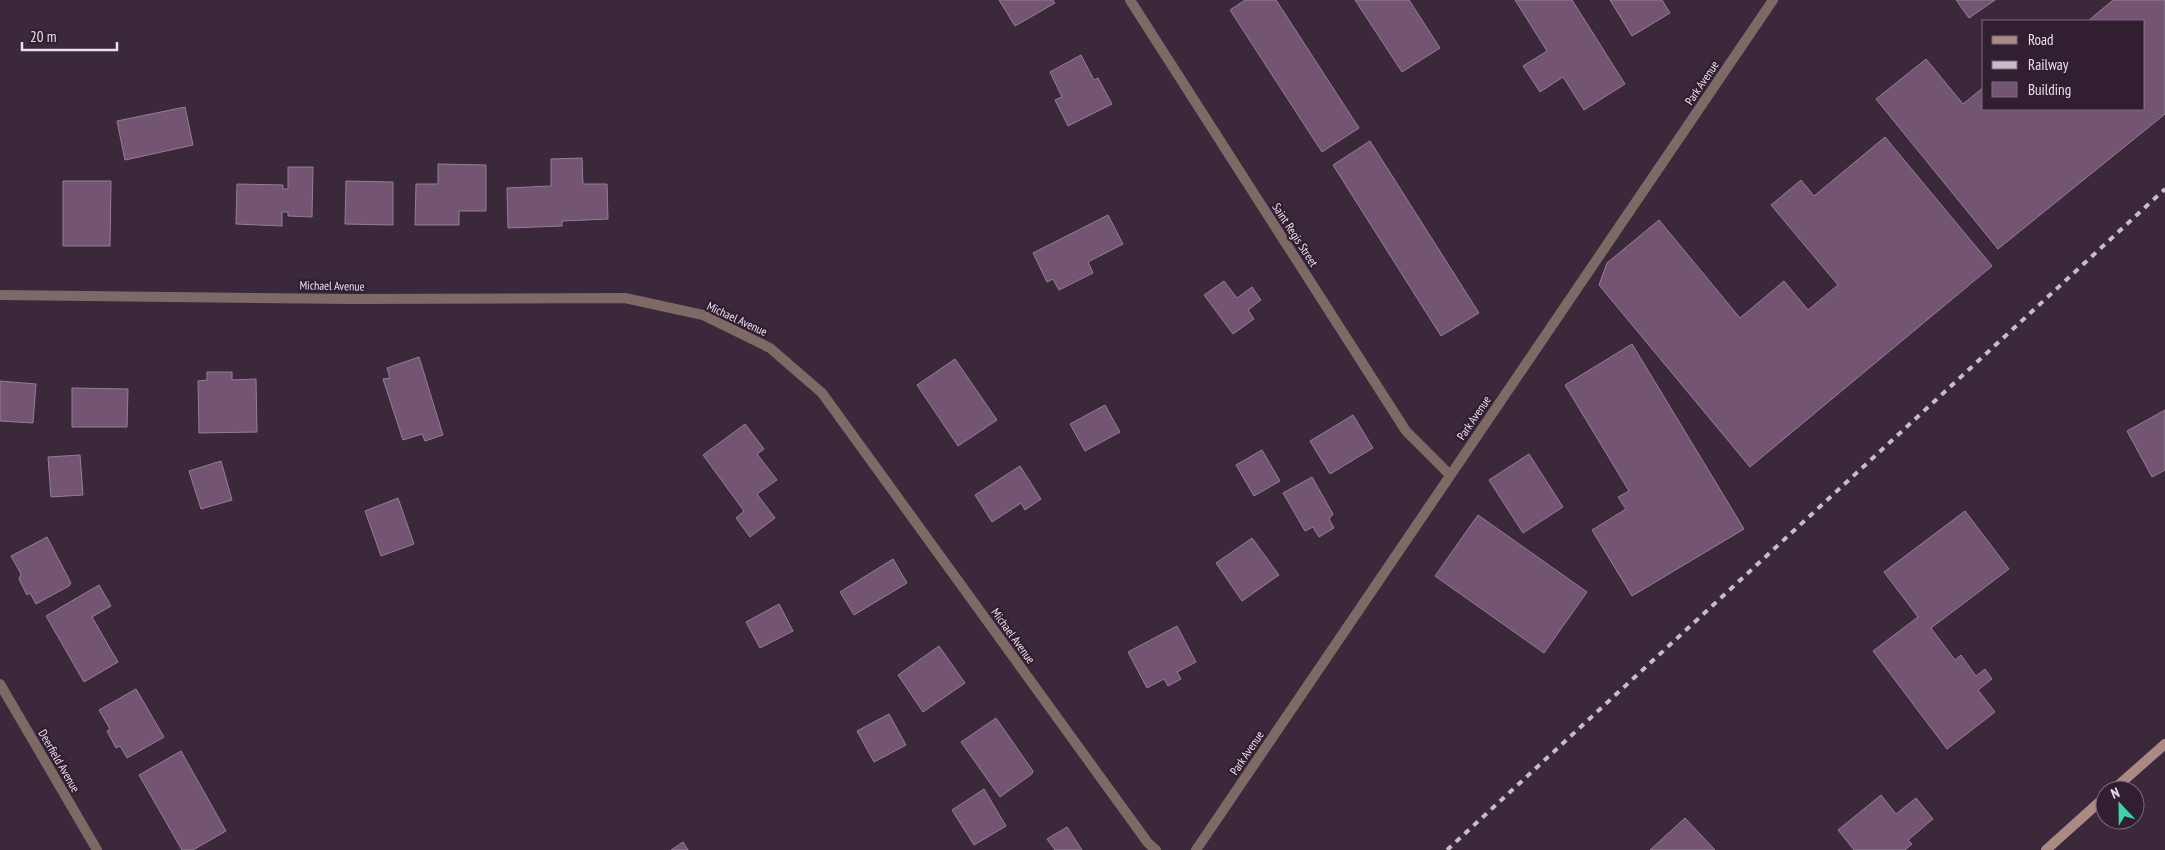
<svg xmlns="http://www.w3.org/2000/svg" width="2165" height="850" font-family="'PT Sans Narrow',sans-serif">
	<rect width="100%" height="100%" fill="#3b283b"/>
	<g fill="#735473" stroke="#967f95">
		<path d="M999 0H1053L1055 3 1015 26Z"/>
		<path d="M1245 0H1276L1359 128 1322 152 1230 10Z"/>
		<path d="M1355 0H1409L1440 48 1402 72Z"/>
		<path d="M1515 0H1572L1625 84 1584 110 1563 77 1540 92 1523 66 1547 51Z"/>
		<path d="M1610 0H1662L1670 13 1632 36Z"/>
		<path d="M1956 0H1995L1969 18Z"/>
		<path d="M2113 0H2165V114L1998 249 1876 99 1926 59 1963 104 1984 87V109H2144V21H2088Z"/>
		<path d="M1081 55 1094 80 1098 78 1112 104 1068 126 1055 100 1062 97 1050 72Z"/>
		<path d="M185 107 193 145 125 160 117 121Z"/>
		<path d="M1885 137 1992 266 1750 467 1599 285 1607 263 1659 220 1740 318 1784 281 1808 310 1838 285 1771 205 1801 180 1814 196Z"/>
		<path d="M1370 141 1479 313 1441 336 1333 165Z"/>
		<path d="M582 158 583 184H607L608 219 562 221V226L508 228 507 188 551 186V159Z"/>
		<path d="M438 164 486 165V211H459V225H415L416 184H438Z"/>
		<path d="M288 167H313L312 217 288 216V212H282V226L236 224 237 184 283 185V189H288Z"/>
		<path d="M63 181H111L110 246H63Z"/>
		<path d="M346 181 393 182V225L345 224Z"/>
		<path d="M1108 215 1123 244 1088 262 1093 273 1059 290 1053 279 1047 282 1033 253Z"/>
		<path d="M1224 281 1237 298 1252 287 1261 300 1248 310 1254 319 1233 334 1204 295Z"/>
		<path d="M1632 344 1744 529 1632 596 1592 530 1626 509 1618 497 1629 491 1565 385Z"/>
		<path d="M419 357 443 435 425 441 422 434 403 440 383 379 390 378 387 368Z"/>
		<path d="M955 359 997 420 958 446 917 385Z"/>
		<path d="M207 372H232V380L256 379 257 432 199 433 198 381 207 380Z"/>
		<path d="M0 381 36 384 33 423 0 421Z"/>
		<path d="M72 388 128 389 127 427H72Z"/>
		<path d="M1105 405 1120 432 1085 451 1070 424Z"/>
		<path d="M2165 410V470L2152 477 2127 431Z"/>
		<path d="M1353 415 1373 448 1330 474 1310 441Z"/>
		<path d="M745 424 764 449 757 454 777 480 757 494 775 518 750 537 736 518 744 511 703 455Z"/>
		<path d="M1262 450 1280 481 1254 496 1236 465Z"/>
		<path d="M1529 454 1563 507 1523 533 1489 480Z"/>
		<path d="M80 455 83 495 51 497 48 457Z"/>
		<path d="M221 461 232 500 201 509 189 471Z"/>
		<path d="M1020 466 1041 499 1025 510 1021 503 992 522 975 495Z"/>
		<path d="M1312 477 1333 514 1329 519 1334 528 1319 537 1313 527 1305 531 1283 493Z"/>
		<path d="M398 498 414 544 381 556 365 511Z"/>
		<path d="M1965 511 2009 569 1931 628 1955 660 1961 655 1976 676 1985 669 1992 679 1978 690 1995 712 1947 749 1873 651 1918 617 1884 572Z"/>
		<path d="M1478 515 1587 592 1544 653 1435 576Z"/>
		<path d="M47 537 71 583 69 586 36 604 30 593 27 595 19 579 21 574 11 556Z"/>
		<path d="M1252 538 1279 575 1242 601 1216 563Z"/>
		<path d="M893 559 907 583 854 615 840 592Z"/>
		<path d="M99 585 111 606 92 617 118 662 84 682 46 616Z"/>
		<path d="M779 604 793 631 760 648 746 622Z"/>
		<path d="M1177 626 1196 662 1177 672 1181 679 1168 686 1164 679 1147 688 1128 652Z"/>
		<path d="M939 646 965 683 923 712 898 675Z"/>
		<path d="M136 689 164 737 127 758 120 746 116 748 107 731 110 729 99 710Z"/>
		<path d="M889 714 906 745 874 762 857 731Z"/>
		<path d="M996 718 1033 771 1032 774 1000 797 961 742Z"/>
		<path d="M181 751 226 831 193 850H182L139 775Z"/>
		<path d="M984 789 1006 826 974 845 952 810Z"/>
		<path d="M1881 795 1896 814 1916 798 1933 819 1908 840 1912 844 1905 850H1854L1838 830Z"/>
		<path d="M1685 818 1715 850H1650Z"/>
		<path d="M1067 827 1082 850H1055L1047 839Z"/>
		<path d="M683 842 688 850H671Z"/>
	</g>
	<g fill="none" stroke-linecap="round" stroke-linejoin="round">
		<g stroke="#7f6967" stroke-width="10">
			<path d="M1130 0 1406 431 1450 475"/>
			<path d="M0 295 353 299 625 298 703 315 770 348 822 393 1148 843 1156 850"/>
			<path d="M0 684 97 850"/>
		</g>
		<path stroke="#7f6967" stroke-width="10" d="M1196 850 1773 0"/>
		<g stroke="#ab8985" stroke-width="10">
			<path d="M2113 790 2165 744"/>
			<path d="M2046 850 2105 797"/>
		</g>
		<path stroke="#c9bcc9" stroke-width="4" stroke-dasharray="6 6" stroke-linecap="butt" d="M1447 850 2165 189"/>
	</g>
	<g text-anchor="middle" stroke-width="4.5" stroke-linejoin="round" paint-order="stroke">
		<g font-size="12" fill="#ece0ec" stroke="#311e30">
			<text transform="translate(1702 83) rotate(-56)" y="4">Park Avenue</text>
			<text transform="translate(1295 235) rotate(57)" y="4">Saint Regis Street</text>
			<text transform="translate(332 286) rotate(1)" y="4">Michael Avenue</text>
			<text transform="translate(737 319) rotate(25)" y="4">Michael Avenue</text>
			<text transform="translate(1474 418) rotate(-56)" y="4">Park Avenue</text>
			<text transform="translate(1013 636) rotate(54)" y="4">Michael Avenue</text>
			<text transform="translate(1247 753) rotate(-56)" y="4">Park Avenue</text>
			<text transform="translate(59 761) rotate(60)" y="4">Deerfield Avenue</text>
		</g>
	</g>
	<rect x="1982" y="20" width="162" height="90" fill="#311e30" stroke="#7c6c7b"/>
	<rect x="1992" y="36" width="25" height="8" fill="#ab8985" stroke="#7c6c7b"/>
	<text x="2028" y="45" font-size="15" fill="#ece0ec">Road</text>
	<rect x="1992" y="61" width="25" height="8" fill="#c9bcc9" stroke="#7c6c7b"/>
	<text x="2028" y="70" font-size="15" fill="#ece0ec">Railway</text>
	<rect x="1992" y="82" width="25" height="15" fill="#735473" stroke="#7c6c7b"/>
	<text x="2028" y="95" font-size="15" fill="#ece0ec">Building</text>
	<g transform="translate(2120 805) rotate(338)"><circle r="24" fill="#311e30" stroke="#7c6c7b"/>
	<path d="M0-4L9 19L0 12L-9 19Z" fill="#3ed4a3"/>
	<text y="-8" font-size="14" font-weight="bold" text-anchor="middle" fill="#ece0ec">N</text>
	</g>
	<path d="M22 42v8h95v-8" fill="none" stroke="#ece0ec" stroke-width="2.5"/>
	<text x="30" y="42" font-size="15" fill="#ece0ec" stroke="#311e30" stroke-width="4" paint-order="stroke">20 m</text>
</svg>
